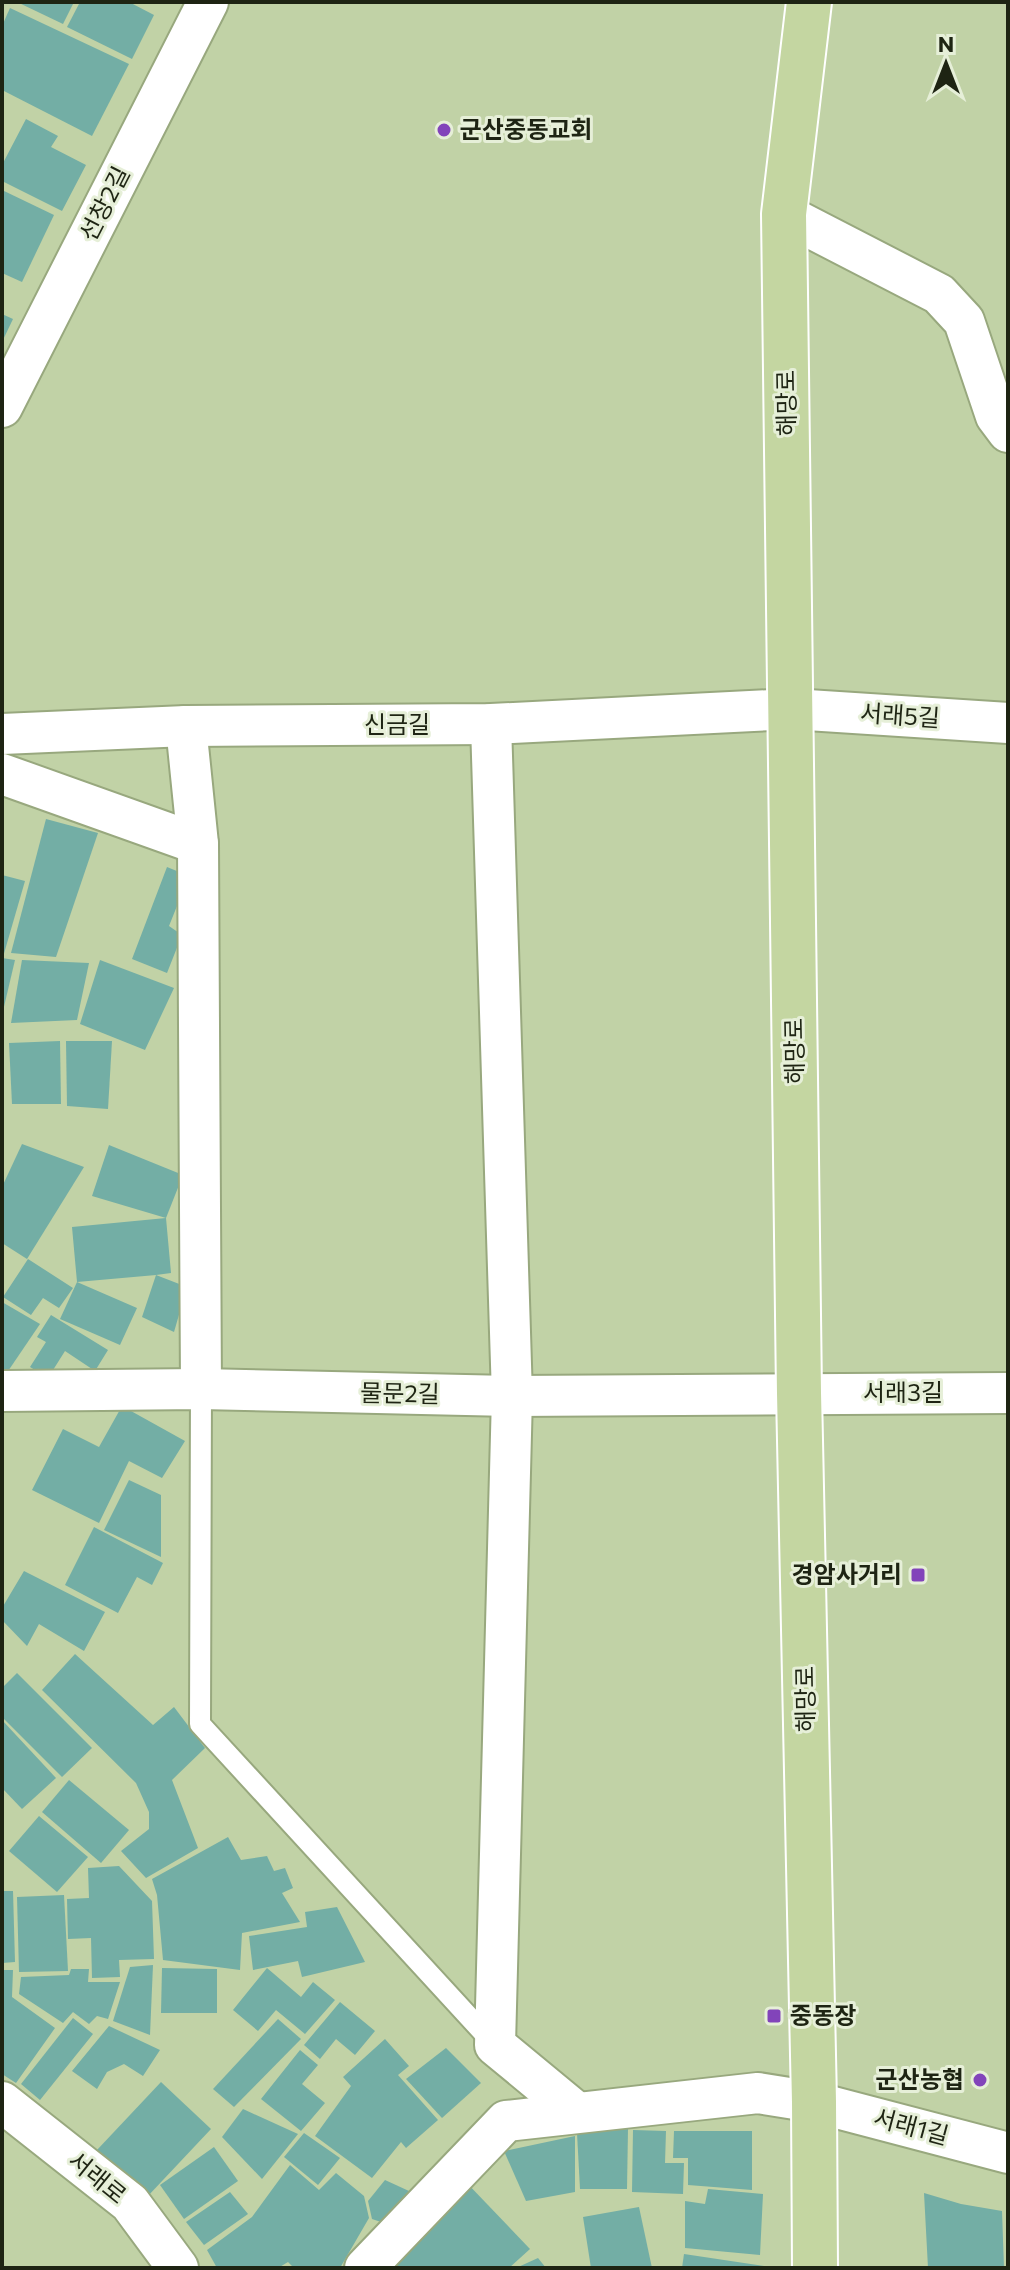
<svg xmlns="http://www.w3.org/2000/svg" width="1010" height="2270" font-family="Commissioner,'Noto Sans KR',sans-serif">
	<rect width="100%" height="100%" fill="#c1d2a6"/>
	<g fill="#73aea5">
		<path d="M17 2H74L63 24Z"/>
		<path d="M80 2H129L154 15 132 59 67 27Z"/>
		<path d="M10 8 129 64 92 136 2 90V26Z"/>
		<path d="M26 119 58 136 51 147 86 165 62 211 2 181V165Z"/>
		<path d="M2 190 54 215 22 282 2 273Z"/>
		<path d="M2 314 13 319 2 342Z"/>
		<path d="M46 819 98 833 56 957 11 953Z"/>
		<path d="M167 867 189 876 169 926 182 935 167 973 132 959Z"/>
		<path d="M2 875 25 881 3 957H2Z"/>
		<path d="M2 958 15 960 3 1011H2Z"/>
		<path d="M22 960 89 963 77 1020 11 1023Z"/>
		<path d="M100 960 174 988 145 1050 80 1024Z"/>
		<path d="M60 1041 61 1104H12L9 1043Z"/>
		<path d="M66 1041H112L108 1109 67 1106Z"/>
		<path d="M22 1144 84 1167 27 1259 2 1243V1187Z"/>
		<path d="M109 1145 183 1175 166 1218 92 1196Z"/>
		<path d="M166 1218 171 1273 156 1275 187 1287 174 1332 142 1317 156 1275 77 1282 72 1227Z"/>
		<path d="M28 1259 73 1288 59 1308 43 1298 31 1315 3 1297Z"/>
		<path d="M77 1282 137 1308 120 1345 60 1319Z"/>
		<path d="M2 1302 40 1324 2 1380Z"/>
		<path d="M51 1315 108 1350 95 1371 65 1351 48 1378 30 1367 46 1342 37 1337Z"/>
		<path d="M122 1406 185 1441 162 1478 129 1461 99 1523 32 1490 63 1429 99 1447Z"/>
		<path d="M129 1480 161 1495V1557L104 1530Z"/>
		<path d="M94 1527 163 1563 152 1585 137 1577 118 1613 65 1585Z"/>
		<path d="M24 1571 105 1612 84 1651 39 1624 27 1646 2 1620V1608Z"/>
		<path d="M75 1654 153 1725 174 1707 205 1748 172 1780 198 1848 146 1878 121 1851 149 1829V1812L136 1783 42 1690Z"/>
		<path d="M17 1673 92 1748 62 1777 2 1717V1688Z"/>
		<path d="M2 1720 56 1778 22 1809 2 1788Z"/>
		<path d="M69 1780 129 1830 101 1863 42 1812Z"/>
		<path d="M39 1816 88 1857 57 1892 9 1851Z"/>
		<path d="M228 1837 241 1860 267 1856 274 1871 285 1868 293 1888 282 1893 300 1922 242 1933 240 1970 163 1960 157 1895 152 1879Z"/>
		<path d="M119 1866 152 1901 154 1959 119 1960 120 1977 92 1978 91 1938 68 1939 67 1899 89 1898 88 1868Z"/>
		<path d="M2 1891H13L15 1962 2 1963Z"/>
		<path d="M64 1895 68 1971 19 1972 17 1897Z"/>
		<path d="M337 1907 365 1962 302 1977 298 1961 253 1970 249 1936 307 1927 305 1912Z"/>
		<path d="M153 1965 150 2035 113 2021 130 1967Z"/>
		<path d="M162 1968 217 1969V2013H161Z"/>
		<path d="M267 1968 301 1997 313 1982 335 2000 305 2034 276 2010 258 2031 233 2010Z"/>
		<path d="M71 1969H89L88 1982H120L108 2019 97 2016 89 2024 73 2012 63 2023 19 1994 21 1977 69 1975Z"/>
		<path d="M2 1970H13L12 1997 55 2028 16 2083 2 2074Z"/>
		<path d="M340 2002 375 2031 355 2055 336 2039 320 2059 304 2045Z"/>
		<path d="M73 2018 93 2034 40 2100 21 2084Z"/>
		<path d="M278 2019 301 2039 234 2107 213 2089Z"/>
		<path d="M109 2026 160 2050 143 2076 124 2064 107 2072 97 2089 72 2071Z"/>
		<path d="M385 2039 409 2066 398 2075 438 2120 406 2148 401 2142 372 2178 315 2136 351 2086 343 2077Z"/>
		<path d="M446 2048 481 2083 442 2118 406 2079Z"/>
		<path d="M300 2050 318 2065 302 2084 325 2103 301 2131 261 2099Z"/>
		<path d="M161 2082 211 2129 147 2197 97 2150Z"/>
		<path d="M243 2109 298 2134 262 2179 222 2137Z"/>
		<path d="M628 2129 627 2189H580L577 2133Z"/>
		<path d="M633 2130 666 2131 665 2163H684L683 2194 632 2192Z"/>
		<path d="M674 2131H752V2190L688 2185V2158H673Z"/>
		<path d="M304 2133 340 2158 318 2185 284 2157Z"/>
		<path d="M575 2136V2192L526 2201 504 2151Z"/>
		<path d="M214 2147 238 2181 184 2219 160 2185Z"/>
		<path d="M290 2165 319 2190 336 2173 364 2196 369 2218 340 2268H294L288 2262 278 2268H217L207 2250 252 2217Z"/>
		<path d="M385 2180 409 2191 387 2224 372 2219 368 2201Z"/>
		<path d="M464 2180 530 2249 509 2268H399L393 2263Z"/>
		<path d="M708 2189 763 2194 760 2255 685 2248V2201L705 2204Z"/>
		<path d="M230 2192 248 2214 204 2245 186 2222Z"/>
		<path d="M924 2193 961 2204 1002 2211 1004 2268H928Z"/>
		<path d="M639 2207 652 2268H591L583 2217Z"/>
		<path d="M684 2254 764 2266 763 2268H682Z"/>
		<path d="M538 2258 546 2268H516Z"/>
	</g>
	<g fill="none" stroke-linecap="round" stroke-linejoin="round">
		<g stroke="#98a87e" stroke-width="24">
			<path id="lane" d="M201 1389 200 1724 493 2043"/>
		</g>
		<g stroke="#98a87e" stroke-width="44">
			<g id="street">
				<path d="M784 214 939 294 964 321 996 416 1008 432"/>
				<path d="M2 407 208 2"/>
				<path d="M491 724 512 1396 495 2045 576 2112"/>
				<path d="M186 726 198 844 201 1389"/>
				<path d="M2 734 186 726 491 724 792 709 1008 723"/>
				<path d="M2 774 198 844"/>
				<path d="M2 1391 201 1389 512 1396 1008 1393"/>
				<path d="M2 2102 130 2203 178 2268"/>
				<path d="M365 2268 506 2121 758 2093 814 2102 1008 2153"/>
			</g>
		</g>
		<g stroke="#fff" stroke-width="48">
			<path id="primary" d="M809 2 784 214 799 1393 814 2102 815 2268"/>
		</g>
		<use href="#lane" stroke="#fff" stroke-width="20"/>
		<use href="#street" stroke="#fff" stroke-width="40"/>
		<use href="#primary" stroke="#c4d6a1" stroke-width="44"/>
	</g>
	<g fill="#8244ba" stroke="#e6efd8" stroke-width="3">
		<circle cx="444" cy="130" r="8"/>
		<rect x="910" y="1567" width="16" height="16" rx="4"/>
		<rect x="766" y="2008" width="16" height="16" rx="4"/>
		<circle cx="980" cy="2080" r="8"/>
	</g>
	<g text-anchor="middle" stroke-width="6" stroke-linejoin="round" paint-order="stroke">
		<g font-size="24" font-weight="bold" fill="#1e2413" stroke="#e6efd8" text-anchor="start">
			<text x="460" y="138">군산중동교회</text>
			<text x="902" y="1583" text-anchor="end">경암사거리</text>
			<text x="790" y="2024">중동장</text>
			<text x="964" y="2088" text-anchor="end">군산농협</text>
		</g>
		<g font-size="24" fill="#1e2413" stroke="#e6efd8">
			<text transform="translate(105 204) rotate(-63)" y="8">선창2길</text>
			<text transform="translate(787 403) rotate(-91)" y="8">해망로</text>
			<text transform="translate(900 716) rotate(4)" y="8">서래5길</text>
			<text x="397" y="733">신금길</text>
			<text transform="translate(795 1051) rotate(-91)" y="8">해망로</text>
			<text x="903" y="1401">서래3길</text>
			<text transform="translate(400 1394) rotate(1)" y="8">물문2길</text>
			<text transform="translate(806 1699) rotate(-91)" y="8">해망로</text>
			<text transform="translate(911 2127) rotate(15)" y="8">서래1길</text>
			<text transform="translate(97 2178) rotate(39)" y="8">서래로</text>
		</g>
	</g>
	<rect width="1010" height="2270" fill="none" stroke="#1e2413" stroke-width="8"/>
	<g transform="translate(946 64)" stroke="#e6efd8" stroke-width="6" paint-order="stroke">
	<path d="M0-6L14 30L0 20L-14 30Z" fill="#1e2413"/>
	<text y="-12" font-size="22" font-weight="bold" text-anchor="middle" fill="#1e2413">N</text>
	</g>
</svg>
